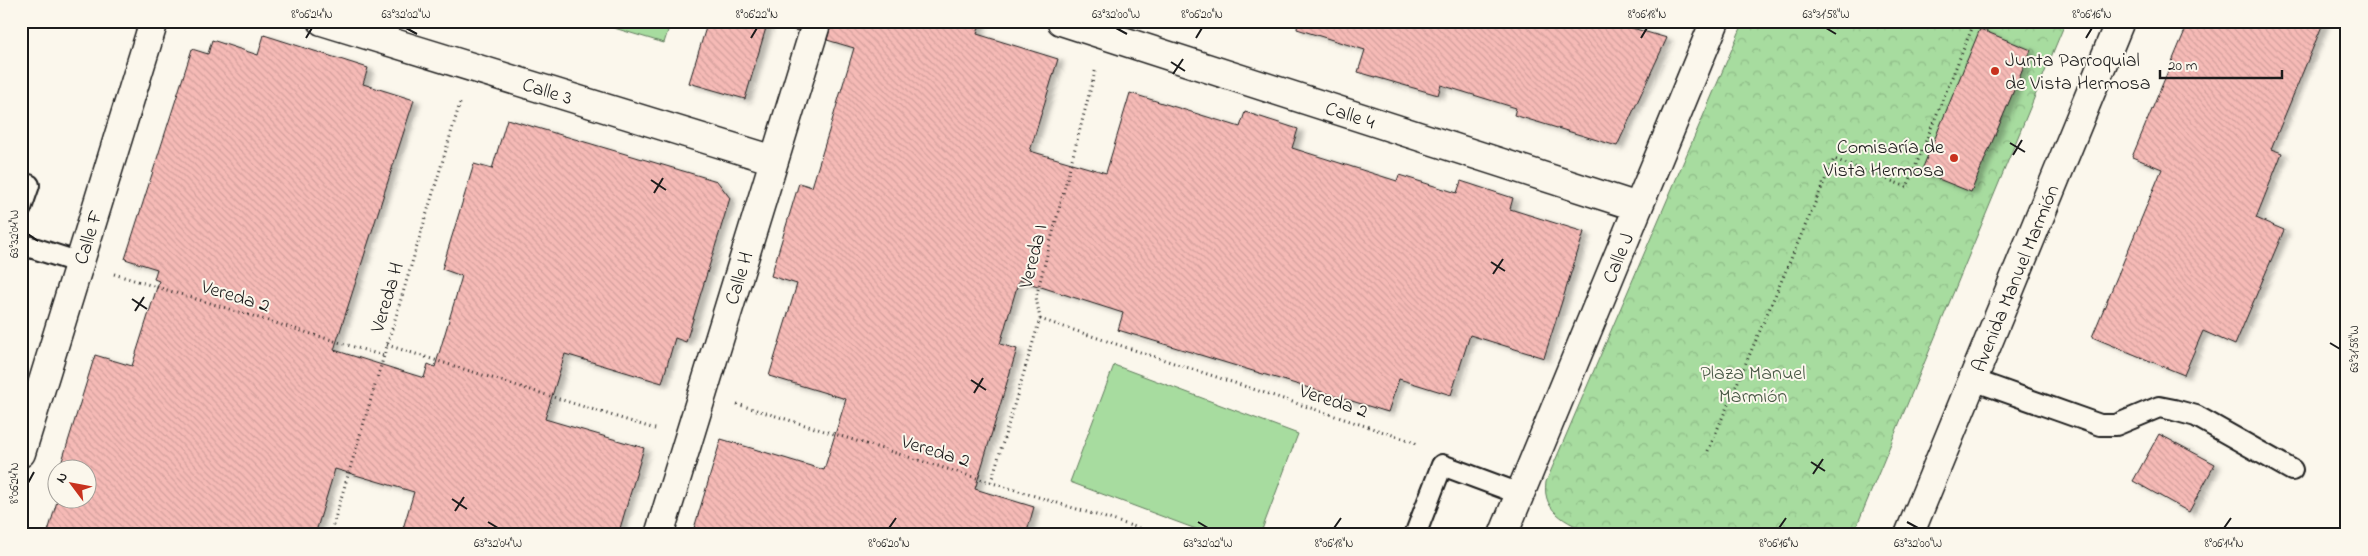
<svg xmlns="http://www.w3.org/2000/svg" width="2368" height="556" font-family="'Indie Flower',sans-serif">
	<defs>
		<pattern id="forest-crowns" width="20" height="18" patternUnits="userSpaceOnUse" patternTransform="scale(1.25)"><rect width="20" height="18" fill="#a7dc9f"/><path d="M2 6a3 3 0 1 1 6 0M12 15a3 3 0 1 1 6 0" fill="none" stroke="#8fbc88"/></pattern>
		<pattern id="building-back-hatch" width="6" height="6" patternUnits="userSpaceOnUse" patternTransform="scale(1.25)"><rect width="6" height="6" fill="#f6bab6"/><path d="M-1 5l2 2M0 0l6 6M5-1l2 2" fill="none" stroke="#d29f9c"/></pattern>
		<filter id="shadow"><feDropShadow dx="5.5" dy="3" stdDeviation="2.5" flood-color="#0004"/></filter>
	</defs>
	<rect width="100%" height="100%" fill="#fbf7ec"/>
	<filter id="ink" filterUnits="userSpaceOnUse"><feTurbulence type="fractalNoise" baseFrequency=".02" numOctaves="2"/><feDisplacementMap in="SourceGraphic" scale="10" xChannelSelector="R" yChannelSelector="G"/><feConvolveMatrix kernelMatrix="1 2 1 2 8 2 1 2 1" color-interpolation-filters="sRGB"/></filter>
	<g filter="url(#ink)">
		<path fill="url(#forest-crowns)" stroke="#627c5e" d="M1744 21H2066L1853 535H1597C1572 525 1541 514 1546 482Z"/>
		<g fill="#a7dc9f" stroke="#627c5e">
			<path d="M591 21H671L664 43Z"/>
			<path d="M1114 365 1298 434 1260 535H1212L1070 482Z"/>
		</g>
		<g fill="url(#building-back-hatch)" stroke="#1c1c1c" filter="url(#shadow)">
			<path d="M708 21H768L745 99 689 83Z"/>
			<path d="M792 21H801L798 31 791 29Z"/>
			<path d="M832 21H981L977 34 1058 59 1030 151 1106 173 1130 93 1240 127 1245 112 1298 129 1292 148 1397 181 1399 175 1457 193 1461 181 1513 198 1510 209 1584 232 1544 358 1470 335 1451 395 1399 379 1388 412 1118 330 1123 313 1019 280 1000 344 1017 349 975 489 1034 507 1026 535H692L721 439 824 470 846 399 769 376 797 284 771 276 799 183 812 187 854 48 827 40Z"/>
			<path d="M1298 21H1608L1667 38 1617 146 1514 115 1516 108 1441 85 1438 95 1358 72 1365 50 1297 29Z"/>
			<path d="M2189 21H2324L2271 149 2282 153 2256 218 2284 230 2235 345 2203 331 2184 375 2092 337 2162 169 2132 157Z"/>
			<path d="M1980 29 2031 50 1971 192 1921 172Z"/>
			<path d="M264 35 368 68 363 84 414 100 334 350 424 378 428 364 435 367 462 276 442 269 474 164 492 169 507 119 717 181 730 198 686 342 675 338 662 383 565 354 545 419 644 448 618 535H401L414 492 335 469 315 535H47L58 498H88V468H68L69 463 62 461 95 355 132 366 159 281 154 279 157 269 125 259 192 49 208 54 212 40 258 55Z"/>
			<path d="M2159 434 2215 464 2189 512 2133 481Z"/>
		</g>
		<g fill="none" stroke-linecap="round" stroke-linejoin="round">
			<g stroke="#1c1c1c" stroke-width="24">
				<g id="service">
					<path d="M21 208 29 185"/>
					<path d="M21 244 80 263"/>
					<path d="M1973 380 2100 425H2116L2159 407 2174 410 2196 416 2292 470"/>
					<path d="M1415 535 1442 465 1520 494"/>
				</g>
			</g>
			<g stroke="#1c1c1c" stroke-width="31">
				<g id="minor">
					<path id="s1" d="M322 21 774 160"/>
					<path id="s2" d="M1061 21 1638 207"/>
					<path id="s3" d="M21 453 154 21"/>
					<path id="s4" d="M659 535 817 21"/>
					<path id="s5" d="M1503 535 1715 21"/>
					<path id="s6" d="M1909 535 2120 21"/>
				</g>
			</g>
			<g stroke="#1c1c1c" stroke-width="3" stroke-dasharray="1 4" stroke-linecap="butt">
				<path d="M114 274 384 356"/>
				<path d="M1040 319 1414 442 1418 445"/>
				<path d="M387 345 655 429"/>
				<path d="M737 404 1161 535"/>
				<path d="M1708 451 1834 159 1907 187 1975 21"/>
				<path d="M991 482 1040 319 1036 297 1096 68"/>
				<path d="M330 535 461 100"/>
			</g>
			<use href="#service" stroke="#fbf7ec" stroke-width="20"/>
			<use href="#minor" stroke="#fbf7ec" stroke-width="28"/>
		</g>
	</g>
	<path fill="none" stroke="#1c1c1c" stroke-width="2" d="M406 28 417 34M1116 28 1127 34M1826 28 1836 34M306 38 312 28M751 38 757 28M1196 38 1202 28M1641 38 1647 28M2086 38 2092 28M1171 62 1185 71M1173 74 1183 59M2010 143 2025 152M2013 155 2022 140M651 180 666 190M654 193 663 178M28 234 38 241M1491 262 1505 271M1493 274 1503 259M132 299 147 309M135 311 144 297M2330 343 2340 349M971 380 986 390M974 393 983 378M1811 462 1825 471M1813 474 1823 459M28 483 34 472M452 499 467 509M455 511 464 497M488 522 498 528M1198 522 1208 528M1907 522 1918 528M889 528 896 518M1334 528 1341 518M1779 528 1786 518M2224 528 2231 518"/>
	<g fill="#c8321e" stroke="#fbf7ec" stroke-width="2">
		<circle cx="1995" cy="71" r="5"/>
		<circle cx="1954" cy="158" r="5"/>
	</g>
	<g text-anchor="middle" stroke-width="4" stroke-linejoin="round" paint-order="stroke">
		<g font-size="20" fill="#1c1c1c" stroke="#fbf7ec" text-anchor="start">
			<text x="2005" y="66">Junta Parroquial<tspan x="2005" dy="23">de Vista Hermosa</tspan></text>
			<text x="1944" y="153" text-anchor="end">Comisaría de<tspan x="1944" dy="23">Vista Hermosa</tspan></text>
		</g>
		<g font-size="20" fill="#1c1c1c" stroke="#fbf7ec">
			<text dy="7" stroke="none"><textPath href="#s1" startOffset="236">Calle 3</textPath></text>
			<text dy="7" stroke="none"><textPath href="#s2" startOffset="304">Calle 4</textPath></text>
			<text dy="7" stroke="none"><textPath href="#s3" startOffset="226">Calle F</textPath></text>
			<text transform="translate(1032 256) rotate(-76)" y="7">Vereda I</text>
			<text dy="7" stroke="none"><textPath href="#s5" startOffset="300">Calle J</textPath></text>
			<text dy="7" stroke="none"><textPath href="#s4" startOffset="269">Calle H</textPath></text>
			<text dy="7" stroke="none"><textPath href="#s6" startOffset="278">Avenida Manuel Marmión</textPath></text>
			<text transform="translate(236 295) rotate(17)" y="7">Vereda 2</text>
			<text transform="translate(386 297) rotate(-73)" y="7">Vereda H</text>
			<text transform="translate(1334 400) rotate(18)" y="7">Vereda 2</text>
			<text transform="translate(936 450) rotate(17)" y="7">Vereda 2</text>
		</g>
		<g font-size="20" fill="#465643" stroke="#fbf7ec">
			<text x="1753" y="379">Plaza Manuel<tspan x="1753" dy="23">Marmión</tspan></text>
		</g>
	</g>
	<rect width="2368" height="556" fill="none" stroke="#fbf7ec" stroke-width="55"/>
	<g transform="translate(72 484) rotate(302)"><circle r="24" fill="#fbf7ec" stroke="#a29f99"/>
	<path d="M0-4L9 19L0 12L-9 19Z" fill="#c8321e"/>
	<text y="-8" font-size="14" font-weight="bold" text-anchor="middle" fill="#1c1c1c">N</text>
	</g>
	<path d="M2160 70v8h122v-8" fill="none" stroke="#1c1c1c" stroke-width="2.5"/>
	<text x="2168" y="70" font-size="15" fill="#1c1c1c" stroke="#fbf7ec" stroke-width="4" paint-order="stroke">20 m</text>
	<rect x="28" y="28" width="2312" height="500" fill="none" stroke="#1c1c1c" stroke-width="2"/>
	<g font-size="12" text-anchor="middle" fill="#1c1c1c">
		<text x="312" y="18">8°06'24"N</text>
		<text x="406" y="18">63°32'02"W</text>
		<text x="757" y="18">8°06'22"N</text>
		<text x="1116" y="18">63°32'00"W</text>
		<text x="1202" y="18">8°06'20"N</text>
		<text x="1647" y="18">8°06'18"N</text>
		<text x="1826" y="18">63°31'58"W</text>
		<text x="2092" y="18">8°06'16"N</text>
		<text transform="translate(14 234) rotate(-90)" y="4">63°32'04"W</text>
		<text transform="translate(2354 349) rotate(-90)" y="4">63°31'58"W</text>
		<text transform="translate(14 483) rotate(-90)" y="4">8°06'24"N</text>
		<text x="498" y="547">63°32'04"W</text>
		<text x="889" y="547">8°06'20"N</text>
		<text x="1208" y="547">63°32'02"W</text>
		<text x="1334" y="547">8°06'18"N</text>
		<text x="1779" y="547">8°06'16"N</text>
		<text x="1918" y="547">63°32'00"W</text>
		<text x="2224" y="547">8°06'14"N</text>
	</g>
</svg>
